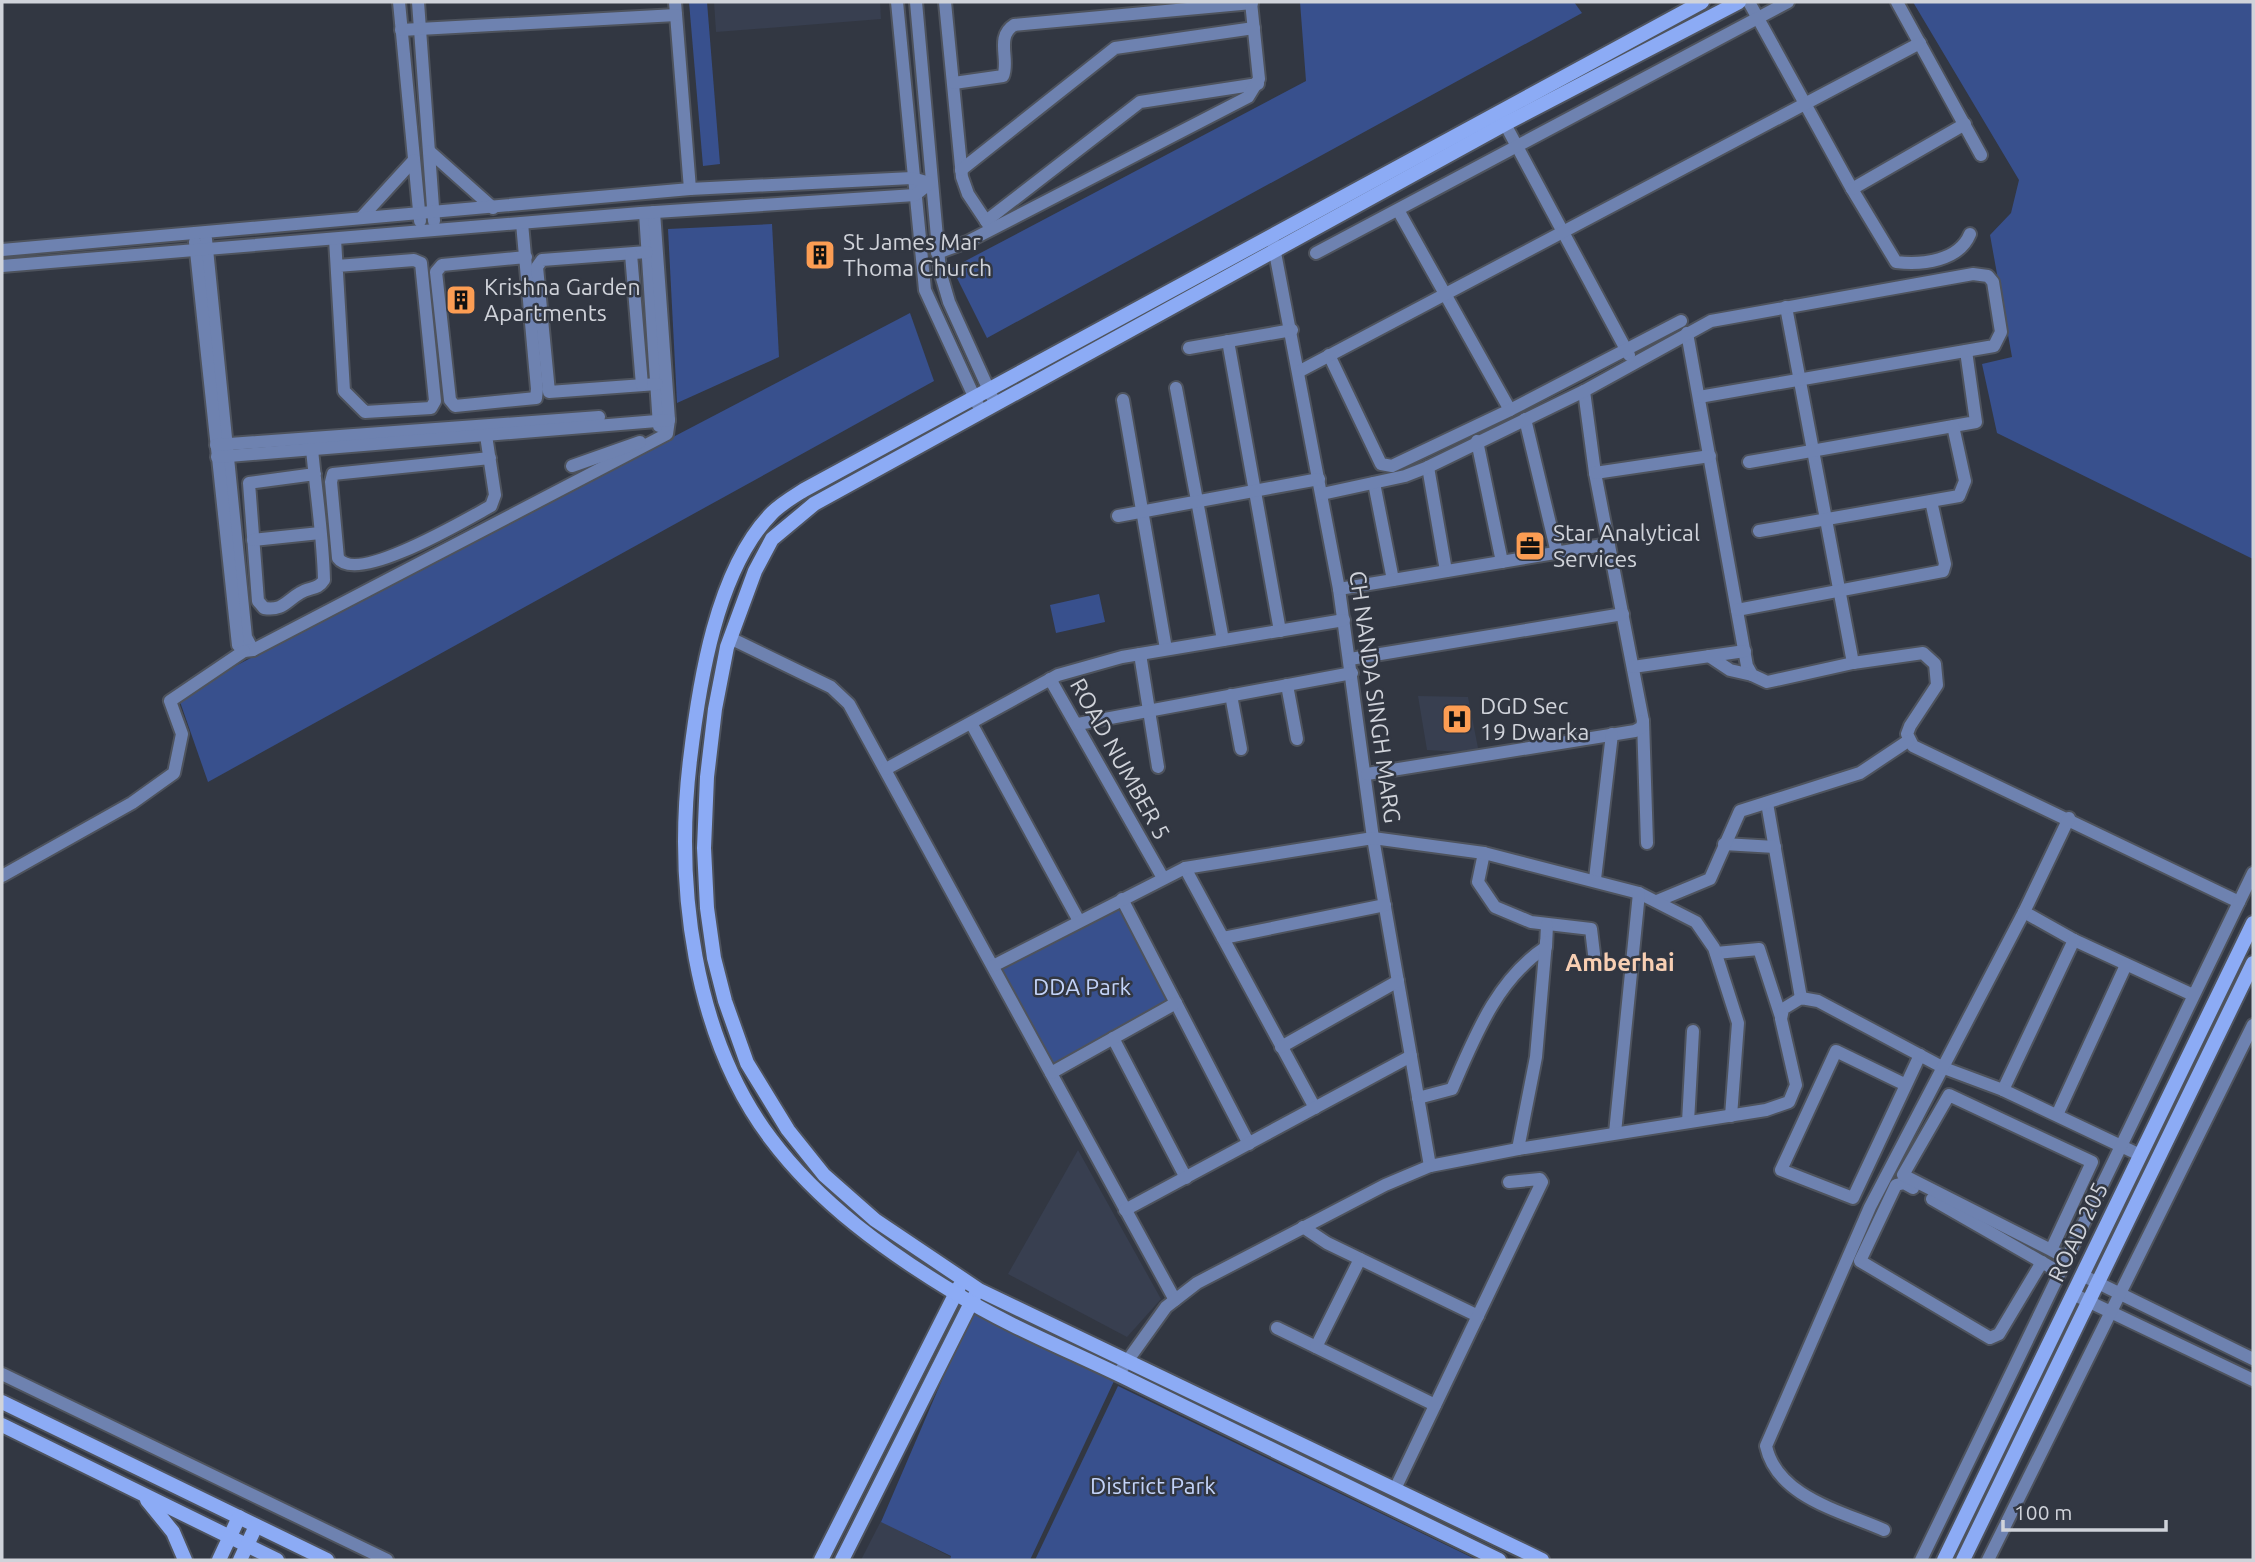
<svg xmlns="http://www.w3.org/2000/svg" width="2255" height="1562" font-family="Ubuntu,sans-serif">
	<rect width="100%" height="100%" fill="#323742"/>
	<g fill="#383f50">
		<path d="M714 2H880L881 19 716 32Z"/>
		<path d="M1418 696 1468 697 1479 753 1427 750Z"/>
		<path d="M1078 1150 1161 1299 1127 1337 1008 1274Z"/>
		<path d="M881 1521 951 1557 949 1560H861Z"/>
	</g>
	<g fill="#38508d">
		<path d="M689 2H707L720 164 703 166Z"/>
		<path d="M1300 2H1574L1582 13 987 338 952 268 1306 81Z"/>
		<path d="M1913 2H2253V559L1997 433 1982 364 2012 357 1990 235 2011 213 2019 180Z"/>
		<path d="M772 224 779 357 677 403 668 229Z"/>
		<path d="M910 313 934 381 208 782 178 696Z"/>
		<path d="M1099 594 1105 622 1056 633 1050 605Z"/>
		<path d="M1120 900 1172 1002 1057 1069 997 967Z"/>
		<path d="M973 1308 1115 1379 1030 1560H950L951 1556 881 1522Z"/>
		<path d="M1118 1386 1477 1560H1035Z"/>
	</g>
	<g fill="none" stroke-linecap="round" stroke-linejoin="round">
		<g stroke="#4e535d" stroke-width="16">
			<g id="street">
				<path d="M399 2 420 221"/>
				<path d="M418 2 434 221"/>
				<path d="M675 2 690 189"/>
				<path d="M897 2 925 290 978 405"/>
				<path d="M916 2 940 271 949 302 993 399"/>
				<path d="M945 2 962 177 968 194 990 227"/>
				<path d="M1749 2 1852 189 1896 262C1923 265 1959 261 1970 234"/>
				<path d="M1897 2 1981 155"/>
				<path d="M401 30 676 15"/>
				<path d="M954 83 1003 76C1010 60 995 37 1014 25L1252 3"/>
				<path d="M1505 124 1629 355"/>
				<path d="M429 151 493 208"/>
				<path d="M961 170 1115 48 1254 28"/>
				<path d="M1852 189 1965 124"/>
				<path d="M1398 210 1510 410"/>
				<path d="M645 213 659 426"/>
				<path d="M361 218 414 160"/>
				<path d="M986 221 1140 102 1258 84"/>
				<path d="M522 223 537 389 536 398 455 406 450 400 436 272 442 265 526 257"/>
				<path d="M206 239 246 637 253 650"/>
				<path d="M335 239 344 391 365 412 431 408 435 401 421 263 414 260 337 266"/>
				<path d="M195 242 238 645 244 651 253 650 667 434 669 420 654 212"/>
				<path d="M1273 242 1339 589 1373 838 1430 1166"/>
				<path d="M2 250 690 189 912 178 930 183 915 195 640 213 2 266"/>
				<path d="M647 252 542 260 537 267 549 392 657 384"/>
				<path d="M937 253 967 242 1248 97 1259 79 1251 2"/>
				<path d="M1316 253 1788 2"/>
				<path d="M631 254 642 385"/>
				<path d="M1786 307 1853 663"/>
				<path d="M1687 333 1747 666 1752 675 1767 682 1853 663 1923 653 1935 664 1937 685 1910 726 1907 734 1913 746 2239 902"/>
				<path d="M1228 341 1280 631"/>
				<path d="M1189 348 1292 330"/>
				<path d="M1329 355 1381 464 1392 466 1510 410 1681 321"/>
				<path d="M1300 371 1920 43"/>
				<path d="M1176 388 1223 640"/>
				<path d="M1584 391 1595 473 1643 721 1647 843"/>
				<path d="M1123 400 1166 649"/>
				<path d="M1525 419 1557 553"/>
				<path d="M486 434 487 442 495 495 491 506C467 519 357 585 338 558L331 482 333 474 490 458"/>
				<path d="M1477 441 1502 562"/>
				<path d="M216 445 599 417"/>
				<path d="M312 449C316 493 323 536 324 580 318 590 309 587 300 593 286 601 283 611 264 608L258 601 249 483 315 474"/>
				<path d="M217 457 669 420"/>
				<path d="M1749 462 1976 422 1966 351"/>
				<path d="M572 466 640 442"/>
				<path d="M1428 467 1446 571"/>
				<path d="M1595 473 1710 456"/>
				<path d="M1374 483 1393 580"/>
				<path d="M1322 494 1405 476 1428 467 1584 391 1711 321 1973 274 1988 276 1993 282 2001 332 1994 346 1699 397"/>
				<path d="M1118 516 1319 479"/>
				<path d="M1759 531 1959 496 1965 481 1953 426"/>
				<path d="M253 540 320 533"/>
				<path d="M1339 589 1609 544"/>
				<path d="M1737 610 1943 571 1945 564 1931 501"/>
				<path d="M730 638 831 687 849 704 1175 1300"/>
				<path d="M1140 654 1158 767"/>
				<path d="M1709 656 1730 670 1752 675"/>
				<path d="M1350 659 1623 614"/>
				<path d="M1633 667 1745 651"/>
				<path d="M1050 679 1163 878"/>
				<path d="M1287 685 1297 739"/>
				<path d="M1231 695 1241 749"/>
				<path d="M971 723 1079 921"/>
				<path d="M1078 724 1352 673"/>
				<path d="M886 769 1058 675 1122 657 1344 620"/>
				<path d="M1367 774 1635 731 1642 727 1643 721"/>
				<path d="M1767 803 1801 998"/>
				<path d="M1724 844 1775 847"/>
				<path d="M1484 853 1478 882 1495 907 1531 922 1591 929 1594 954"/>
				<path d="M1185 868 1315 1108"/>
				<path d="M2 876 132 803 174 773 182 734 170 701 244 651"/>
				<path d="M1595 879 1612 734"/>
				<path d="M1122 899 1249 1144"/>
				<path d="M1657 901 1710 879 1740 811 1860 773 1908 741"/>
				<path d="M2024 912 2074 940 2193 995"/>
				<path d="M1223 938 1385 905"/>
				<path d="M1716 953 1759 949 1781 1017"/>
				<path d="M993 966 1185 868 1373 838 1484 853 1639 893 1696 922 1714 948 1738 1023 1731 1116"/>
				<path d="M1113 1038 1186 1178"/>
				<path d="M1281 1047 1398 981"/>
				<path d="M1051 1073 1176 1003"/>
				<path d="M1906 1085 1853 1198 1781 1170 1836 1051 1906 1085 1920 1055"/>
				<path d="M2003 1090 2074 940"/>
				<path d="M1418 1098 1452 1089C1475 1036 1497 979 1546 947L1547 925"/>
				<path d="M2057 1115 2126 965"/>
				<path d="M1688 1122 1693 1031"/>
				<path d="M1615 1133 1639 893"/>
				<path d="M1518 1149 1536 1057 1546 942"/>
				<path d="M1913 1188 1904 1183 1896 1185 1860 1261 1990 1338 1999 1334 2042 1262"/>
				<path d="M1932 1199 2059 1272"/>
				<path d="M1125 1210 1411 1056"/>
				<path d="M1303 1227 1327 1243 1478 1316"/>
				<path d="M2051 1250 1903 1175 1949 1095 2092 1162 2051 1250 2066 1258"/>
				<path d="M2082 1275 2253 1359"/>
				<path d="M2073 1294 2253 1380"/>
				<path d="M1277 1328 1435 1405"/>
				<path d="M1316 1347 1360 1259"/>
				<path d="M2 1374 387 1560"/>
				<path d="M1118 1374 1166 1307 1197 1283 1385 1185 1430 1166 1518 1149 1766 1110 1789 1102 1796 1085 1781 1019 1783 1009 1801 998 1818 1001 1944 1068 2003 1090 2140 1155"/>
				<path d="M1395 1489 1542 1182 1540 1179 1509 1182"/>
				<path d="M1884 1530C1841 1511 1777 1497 1766 1446L1870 1207 2024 912 2069 818"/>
				<path d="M1921 1560 2253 873"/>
				<path d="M1988 1560 2253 1025"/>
			</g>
		</g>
		<g stroke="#4e535d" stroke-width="18">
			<g id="secondary">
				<path d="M2 1402 327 1560"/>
				<path d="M2 1425 277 1560"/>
				<path d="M147 1500 173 1532 185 1560"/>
				<path d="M219 1560 239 1517"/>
				<path d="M240 1560 256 1526"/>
				<path d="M821 1560 959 1287"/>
				<path d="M842 1560 974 1297"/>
				<path d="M1499 1560C1378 1501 1257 1442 1136 1383 1076 1353 1011 1328 955 1293 887 1252 819 1203 771 1139 693 1036 675 884 690 760 699 684 716 570 772 513 781 504 793 497 804 490L1702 2"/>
				<path d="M1542 1560 979 1290 875 1220 824 1175 788 1130 747 1063 725 1001 714 958 707 908 704 848 707 777 715 709 727 647 755 571 772 539 814 504 1505 124 1739 2"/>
				<path d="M1944 1560 2253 923"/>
				<path d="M1963 1560 2253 963"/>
			</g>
		</g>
		<use href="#street" stroke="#6e82b0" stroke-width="12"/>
		<use href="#secondary" stroke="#8cabf5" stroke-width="14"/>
	</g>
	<defs>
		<g id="building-square" transform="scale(1.575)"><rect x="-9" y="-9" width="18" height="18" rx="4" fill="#fc9d53" stroke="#323742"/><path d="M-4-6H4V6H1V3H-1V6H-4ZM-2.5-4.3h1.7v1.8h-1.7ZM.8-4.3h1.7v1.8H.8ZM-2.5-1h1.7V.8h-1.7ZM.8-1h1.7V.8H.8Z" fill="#111"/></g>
		<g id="office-square" transform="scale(1.575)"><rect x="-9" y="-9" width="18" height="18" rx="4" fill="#fc9d53" stroke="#323742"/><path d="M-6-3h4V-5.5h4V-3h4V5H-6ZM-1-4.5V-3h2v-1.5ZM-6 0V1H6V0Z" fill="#111"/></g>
		<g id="hospital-square" transform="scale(1.575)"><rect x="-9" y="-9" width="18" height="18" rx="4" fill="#fc9d53" stroke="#323742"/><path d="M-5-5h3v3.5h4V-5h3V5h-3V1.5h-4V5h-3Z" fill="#111"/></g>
	</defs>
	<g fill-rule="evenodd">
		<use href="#building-square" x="820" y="255"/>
		<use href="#building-square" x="461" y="300"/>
		<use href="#office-square" x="1530" y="546"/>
		<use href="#hospital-square" x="1457" y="719"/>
	</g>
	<g text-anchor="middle" stroke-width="5" stroke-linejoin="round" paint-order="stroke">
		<g font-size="23" fill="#d0d3da" stroke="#323742" text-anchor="start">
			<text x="843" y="250">St James Mar<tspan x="843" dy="26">Thoma Church</tspan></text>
			<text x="484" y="295">Krishna Garden<tspan x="484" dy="26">Apartments</tspan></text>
			<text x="1553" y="541">Star Analytical<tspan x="1553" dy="26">Services</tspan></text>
			<text x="1480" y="714">DGD Sec<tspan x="1480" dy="26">19 Dwarka</tspan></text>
		</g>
		<g font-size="23" fill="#d0d3da" stroke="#323742">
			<text transform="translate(1375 697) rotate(82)" y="8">CH NANDA SINGH MARG</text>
			<text transform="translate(1120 759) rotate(61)" y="8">ROAD NUMBER 5</text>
			<text transform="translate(2078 1232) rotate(-64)" y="8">ROAD 205</text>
		</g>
		<g font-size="23" fill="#c3d3f8" stroke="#323742">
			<text x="1082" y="995">DDA Park</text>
			<text x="1153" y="1494">District Park</text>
		</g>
		<g font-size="24" font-weight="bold" fill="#f8cfb3" stroke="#323742">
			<text x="1620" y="971">Amberhai</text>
		</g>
	</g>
	<rect width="2255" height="1562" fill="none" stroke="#d0d3da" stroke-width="7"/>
	<path d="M2003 1520v10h163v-10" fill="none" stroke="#d0d3da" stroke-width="3.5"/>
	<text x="2014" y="1520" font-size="21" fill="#d0d3da" stroke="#323742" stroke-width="5" paint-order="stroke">100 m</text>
</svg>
